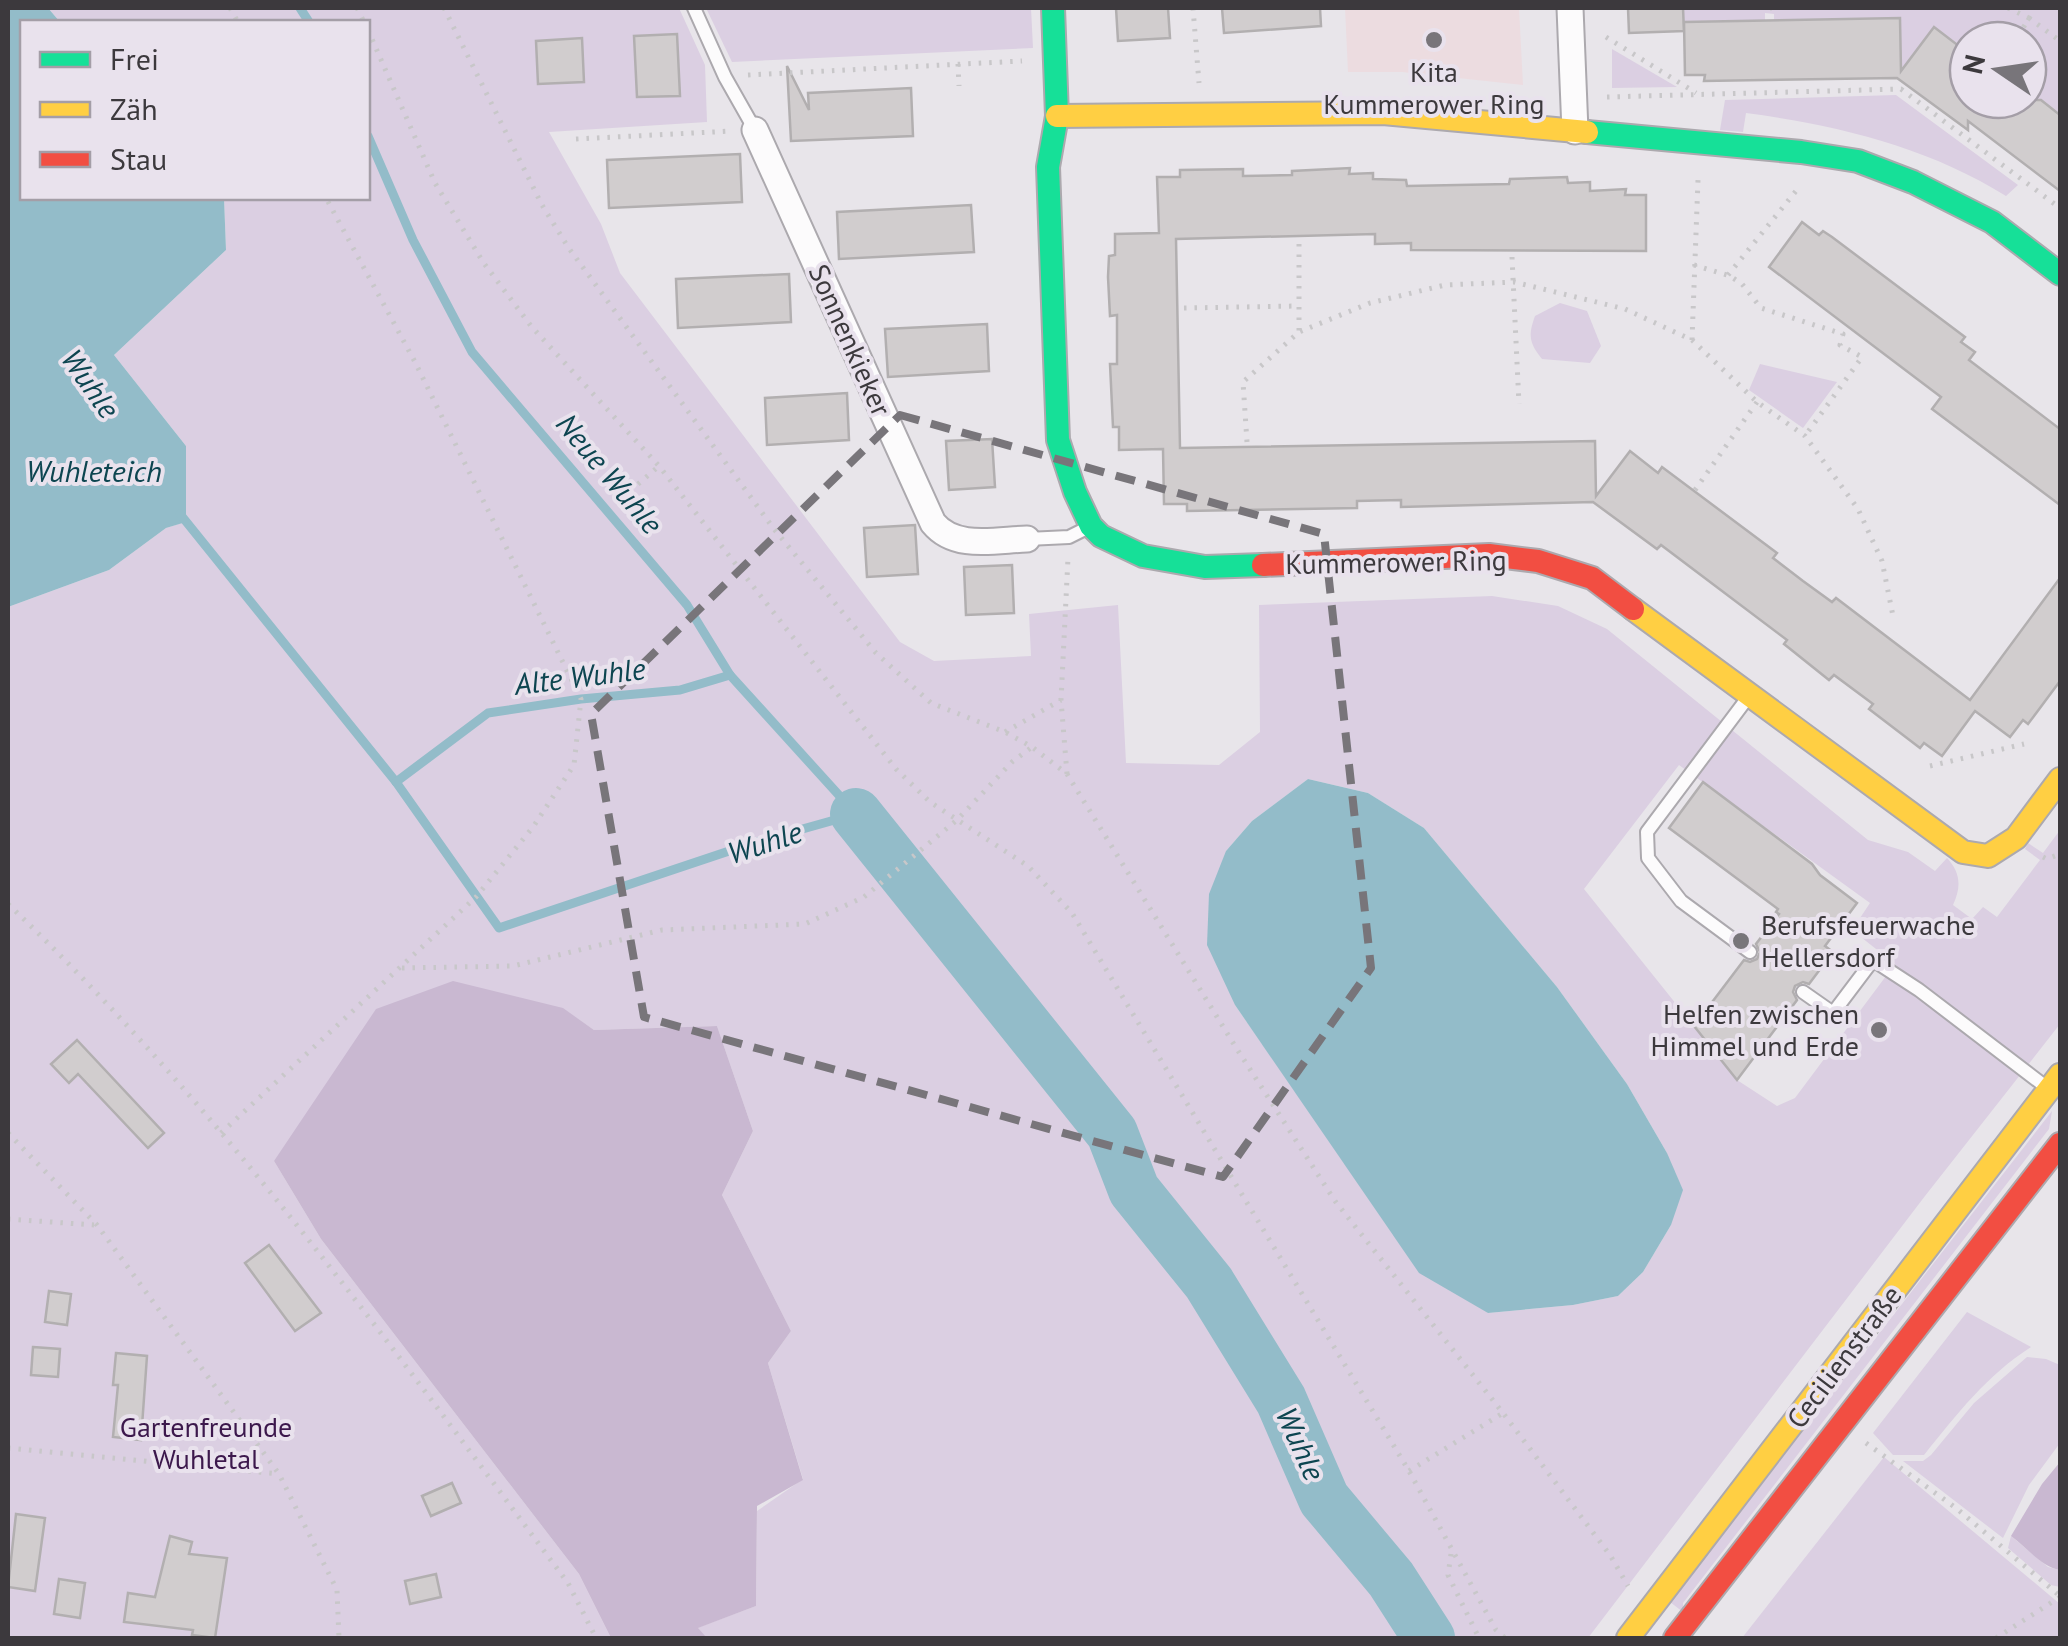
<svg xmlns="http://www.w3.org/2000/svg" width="2068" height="1646" font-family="'PT Sans',sans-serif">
	<rect width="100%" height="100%" fill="#e8e5ea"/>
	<path fill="#ecdce0" d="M1345 8H1519L1523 85 1402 72H1348Z"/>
	<g fill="#dbcfe2" fill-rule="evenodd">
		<path d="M48 8H679L705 65 707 122 549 132 601 224 620 273 900 642 934 661 1031 656 1029 614 1118 605 1126 763 1219 765 1260 732 1259 605 1492 596 1558 606 1607 629 1868 840 1908 852 1935 871 1947 858C1960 872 1962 886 1953 905L1972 919 1983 907 1997 917 2040 860 2025 849 2028 843 2043 853 2060 830V1024L1925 1196 1588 1638H707L697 1628 756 1606 757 1511 803 1479 768 1363 791 1331 722 1195 753 1131 717 1026 594 1030 562 1008 274 1161 321 1239 579 1574 611 1638H8V607L109 570 166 528 185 522 186 446 114 355 226 250 224 198H368V22H60ZM1679 765 1870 903 1852 930 1895 964 1795 1098 1777 1106 1737 1080 1584 889ZM1308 779 1368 793 1424 828 1557 987 1627 1084 1667 1153 1671 1225 1643 1272 1618 1296 1573 1305 1488 1313 1339 1154 1235 1005 1226 851 1252 821Z"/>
		<path d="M706 8H1031L1033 48 732 62Z"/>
		<path d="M1683 8H2060V114L2055 110 2050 115 2035 103 2038 98 2028 90V40H1968L1965 50 1934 27 1901 71 1899 18 1774 20V14L1765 13V21L1684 22Z"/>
		<path d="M1612 49 1677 87 1612 88Z"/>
		<path d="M1896 95 2018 185 2006 196C1928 147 1837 125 1746 113L1743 132 1720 130 1725 100Z"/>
		<path d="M1560 303 1587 311 1601 346 1590 363 1542 359C1529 343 1528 335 1535 316Z"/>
		<path d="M1760 364 1837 382 1803 428 1749 390Z"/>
		<path d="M2052 1111 2049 1129 1683 1603V1612L1670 1602Z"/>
		<path d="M1967 1312 2031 1347C1987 1375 1957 1414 1924 1455H1893L1873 1433Z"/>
		<path d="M2027 1357 2046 1359 2060 1365V1443L2029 1485 2003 1538 1903 1461H1923L1931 1455 1974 1403Z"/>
		<path d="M1884 1457 2060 1604V1638H1742Z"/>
		<path d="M2011 1536 2048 1567 2060 1570V1587L2051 1585 2008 1548Z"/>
	</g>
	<g fill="#c9b8d1">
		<path d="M453 981 563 1008 594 1030 717 1026 753 1131 722 1195 791 1331 768 1363 803 1480 757 1506 756 1606 698 1628 707 1638H611L579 1574 321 1239 274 1161 376 1009Z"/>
		<path d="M2060 1462V1570C2040 1566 2028 1548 2011 1536L2042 1484Z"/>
	</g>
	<g fill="#93bcc9">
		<path d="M8 8H48L60 22H22V198H224L226 250 114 355 186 446V522L166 528 109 570 8 607Z"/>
		<path d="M1308 779 1368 793 1424 828 1557 987 1627 1084 1667 1153 1683 1190 1671 1225 1643 1272 1618 1296 1573 1305 1488 1313 1419 1273 1235 1005 1207 945 1209 894 1226 851 1252 821Z"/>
	</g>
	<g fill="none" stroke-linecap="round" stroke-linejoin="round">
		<g stroke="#93bcc9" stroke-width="9">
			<path d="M300 8 309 22"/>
			<path d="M180 514 396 782 499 928 756 842 856 814 730 675 687 605 472 352 413 240 368 136"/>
			<path d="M396 782 488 713 581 699 680 690 730 675"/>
		</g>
		<path stroke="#93bcc9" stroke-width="52" d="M856 814 1112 1133 1134 1190 1209 1283 1281 1400 1324 1499 1391 1579 1429 1638"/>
	</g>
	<g fill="#d1cdce" stroke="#b2afb0" stroke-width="2.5">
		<path d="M1116 8H1168L1170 38 1118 41Z"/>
		<path d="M1222 8H1320L1321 26 1224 33Z"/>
		<path d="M1628 8H1683L1684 31 1629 33Z"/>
		<path d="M1900 18 1901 71 1934 27 1968 53V100H2041L2060 115V191L1968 121V130L1897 78 1704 81 1705 75H1685L1684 22Z"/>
		<path d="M677 34 680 96 637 97 634 36Z"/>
		<path d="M582 38 584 82 538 84 536 41Z"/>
		<path d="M787 66 809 110 808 93 911 88 913 136 791 141Z"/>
		<path d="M740 154 742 202 609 208 607 160Z"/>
		<path d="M1350 168 1349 174 1373 173V179L1406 180 1407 186 1509 184 1510 179 1567 177 1568 183 1590 182V191L1626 189 1625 195H1646V251L1411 250V243L1375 244V234L1176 239 1180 448 1595 441 1596 496 1630 451 1658 473 1662 467 1777 553 1773 558 1803 581 1832 602 1836 598 1970 700 2060 578V681L2037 712 2028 724 2023 720 2010 737 1975 711 1942 756 1924 743 1920 748 1869 709 1873 704 1834 675 1829 680 1784 644 1787 640 1661 545 1657 549 1593 502 1401 507V500L1357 501V508L1187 511V504H1164L1163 449 1119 450V427H1113L1110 364H1117V315L1110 316 1108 277 1109 256 1115 255V234L1159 233 1157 177H1180V170L1243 169V176L1292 175V171Z"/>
		<path d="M971 205 974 252 839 259 837 212Z"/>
		<path d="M1802 222 1819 235 1823 231 1832 237 1965 337 1961 342 1975 352 1969 360 2060 429V505L1932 409 1941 397 1769 267Z"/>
		<path d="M789 274 791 322 678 328 676 279Z"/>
		<path d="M987 324 989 371 888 377 885 329Z"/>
		<path d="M847 393 849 440 767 445 765 398Z"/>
		<path d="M992 439 995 487 949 490 946 441Z"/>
		<path d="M915 525 918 574 867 577 864 528Z"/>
		<path d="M1012 565 1014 613 966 615 964 567Z"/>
		<path d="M1703 782 1812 864 1820 875 1857 903 1825 946 1833 952 1809 984 1803 982 1795 986 1793 992 1797 1000 1737 1080 1694 1026 1744 960 1750 962 1757 959 1760 952 1756 944 1779 914 1776 912 1778 909 1669 828Z"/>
		<path d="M77 1040 164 1133 148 1148 78 1074 69 1083 51 1064Z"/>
		<path d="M269 1245 321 1313 295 1331 245 1263Z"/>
		<path d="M49 1291 71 1294 67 1325 45 1322Z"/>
		<path d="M33 1347 60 1349 58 1377 31 1375Z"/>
		<path d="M116 1353 147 1356 141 1440 113 1437 118 1385H113Z"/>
		<path d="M452 1483 461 1503 431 1516 422 1496Z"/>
		<path d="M16 1514 45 1518 35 1591 8 1587Z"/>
		<path d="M170 1536 192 1542 189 1554 227 1558 215 1638 192 1635 193 1630 124 1622 128 1593 155 1597Z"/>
		<path d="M436 1574 441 1597 410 1604 405 1581Z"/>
		<path d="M59 1579 85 1583 80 1618 54 1614Z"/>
	</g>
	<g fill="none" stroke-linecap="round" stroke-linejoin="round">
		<g stroke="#aca9ae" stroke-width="16">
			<g id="lane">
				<path d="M694 8 725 77 755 130"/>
				<path d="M1027 539 1069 537 1089 527"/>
				<path d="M1749 696 1647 832 1648 858 1681 901 1750 952"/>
				<path d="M1803 992 1833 1013 1873 960 1919 990 2046 1087"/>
			</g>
		</g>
		<g stroke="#aca9ae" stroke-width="29">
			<g id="street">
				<path d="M1570 8 1575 131"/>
				<path d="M755 130 933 523C955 550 995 540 1027 539"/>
			</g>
		</g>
		<g stroke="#aca9ae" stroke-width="26">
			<g id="fast">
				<path d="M1053 8 1057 116 1048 167 1058 440 1075 492 1091 526 1101 536 1143 556 1205 567 1263 565"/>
				<path d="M1587 132 1801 152 1858 161 1913 182 1992 222 2060 274"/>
			</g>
		</g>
		<g stroke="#aca9ae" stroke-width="26">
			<g id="slow">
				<path d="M1057 116 1383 113 1587 132"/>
				<path d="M1633 609 1963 852 1988 856 2016 838 2060 779"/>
				<path d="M1628 1638 2060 1075"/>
			</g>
		</g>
		<g stroke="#aca9ae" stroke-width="26">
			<g id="jam">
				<path d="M1263 565 1489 555 1538 561 1592 578 1633 609"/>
				<path d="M1675 1638 2060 1144"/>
			</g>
		</g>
		<g stroke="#c8c7c9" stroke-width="5" stroke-dasharray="2.5 8" stroke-linecap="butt">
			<path d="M230 8 238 22"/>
			<path d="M357 8 364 22"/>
			<path d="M444 8 542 205 568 247 774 529 876 653 931 703 1005 732 1032 747 1067 774 1235 1046 1335 1201 1503 1413 1610 1555 1628 1586"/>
			<path d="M1193 8 1199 83"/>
			<path d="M1770 8H1772"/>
			<path d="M2008 8 2029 18 2016 40"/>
			<path d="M2029 18 2060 41"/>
			<path d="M368 30 435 183 483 262 531 326 659 466 896 769 930 802 1028 866 1072 913 1409 1471 1496 1630 1505 1638"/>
			<path d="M1606 37 1696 93"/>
			<path d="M958 64 959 86"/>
			<path d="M748 75 1022 61"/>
			<path d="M1607 97 1901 89 2060 208"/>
			<path d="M576 139 732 131"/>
			<path d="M1299 244V332"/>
			<path d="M1512 257 1519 404"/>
			<path d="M1694 265 1730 276 1742 284 1761 308 1843 334 1840 345 1862 357 1805 436"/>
			<path d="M1728 275 1796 191"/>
			<path d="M1184 308 1298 306"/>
			<path d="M1692 340 1698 180"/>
			<path d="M1247 442 1243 382 1299 332 1370 303 1445 285 1514 282 1625 309 1692 340 1757 402 1805 436 1858 509 1882 561 1893 616"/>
			<path d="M1695 490 1757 402"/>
			<path d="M630 491 659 466"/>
			<path d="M1005 732 1061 700"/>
			<path d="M1930 766 2024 744"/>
			<path d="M1067 774 1061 700 1068 558"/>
			<path d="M2043 857 2047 859 2060 854"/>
			<path d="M8 904C221 1107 392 1348 568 1583L596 1638"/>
			<path d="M402 968 513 966 662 930 805 924 864 897 957 820 1012 762 1032 747"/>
			<path d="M8 1133 97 1225 279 1474 337 1590 339 1638"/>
			<path d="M221 1133 476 897 533 827 574 765 581 699 415 362 326 198"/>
			<path d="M8 1219 94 1225"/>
			<path d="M1866 1443 1956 1508 2060 1596"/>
			<path d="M8 1448 279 1474"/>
			<path d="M1409 1471 1503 1413"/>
			<path d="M1451 1554 1448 1575 1479 1638"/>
			<path d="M1996 1638 2060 1597"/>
		</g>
		<use href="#lane" stroke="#fcfbfc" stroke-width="12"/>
		<use href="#street" stroke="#fcfbfc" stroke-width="25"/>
		<use href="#fast" stroke="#16e098" stroke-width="22"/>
		<use href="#slow" stroke="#ffcf43" stroke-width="22"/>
		<use href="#jam" stroke="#f24e42" stroke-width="22"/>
	</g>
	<path fill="none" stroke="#78757a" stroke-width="8" stroke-dasharray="20 12" stroke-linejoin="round" d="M900 415 1324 534 1371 968 1223 1177 644 1017 591 714Z"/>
	<g fill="#78757a" stroke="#e9e2ed" stroke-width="4">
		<circle cx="1434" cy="40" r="10"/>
		<circle cx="1741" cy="941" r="10"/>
		<circle cx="1879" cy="1030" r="10"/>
	</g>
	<g text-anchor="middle" stroke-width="8" stroke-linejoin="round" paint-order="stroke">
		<g font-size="28" fill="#3c393d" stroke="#e9e2ed">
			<text x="1434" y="82">Kita<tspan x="1434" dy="32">Kummerower Ring</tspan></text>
			<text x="1761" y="935" text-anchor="start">Berufsfeuerwache<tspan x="1761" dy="32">Hellersdorf</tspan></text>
			<text x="1859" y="1024" text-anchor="end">Helfen zwischen<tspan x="1859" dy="32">Himmel und Erde</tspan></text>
		</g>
		<g font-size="28" fill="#3c393d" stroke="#e9e2ed">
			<text transform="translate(850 340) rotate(66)" y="10">Sonnenkieker</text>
			<text transform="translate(1396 562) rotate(-1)" y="10">Kummerower Ring</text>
			<text transform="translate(1844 1357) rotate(-53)" y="10">Cecilienstraße</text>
		</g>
		<g font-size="28" fill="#3c184c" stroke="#e9e2ed">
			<text x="206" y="1437">Gartenfreunde<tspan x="206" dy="32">Wuhletal</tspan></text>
		</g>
		<g font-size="30" font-style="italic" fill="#0d4550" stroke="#e9e2ed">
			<text transform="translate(90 384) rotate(55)" y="10">Wuhle</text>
			<text x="94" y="482">Wuhleteich</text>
			<text transform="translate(609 474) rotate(50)" y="10">Neue Wuhle</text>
			<text transform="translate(580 677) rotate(-7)" y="10">Alte Wuhle</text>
			<text transform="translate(765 843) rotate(-18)" y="10">Wuhle</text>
			<text transform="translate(1300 1444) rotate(66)" y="10">Wuhle</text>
		</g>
	</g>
	<rect width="2068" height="1646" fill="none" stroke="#3c393d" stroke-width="20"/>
	<rect x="20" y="20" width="350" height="180" fill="#e9e2ed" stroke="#a49ea7" stroke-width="2.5"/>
	<rect x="40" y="52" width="50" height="15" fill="#16e098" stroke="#a49ea7" stroke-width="2.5"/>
	<text x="110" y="70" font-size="30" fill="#3c393d">Frei</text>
	<rect x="40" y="102" width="50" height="15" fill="#ffcf43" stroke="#a49ea7" stroke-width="2.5"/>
	<text x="110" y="120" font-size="30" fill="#3c393d">Zäh</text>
	<rect x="40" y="152" width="50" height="15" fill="#f24e42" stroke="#a49ea7" stroke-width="2.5"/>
	<text x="110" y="170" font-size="30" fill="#3c393d">Stau</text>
	<g transform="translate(1998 70) rotate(283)"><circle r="48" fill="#e9e2ed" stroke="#a49ea7" stroke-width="2.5"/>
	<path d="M0-8L18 38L0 25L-18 38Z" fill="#78757a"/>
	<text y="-15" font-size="28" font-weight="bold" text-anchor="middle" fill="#3c393d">N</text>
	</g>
</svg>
